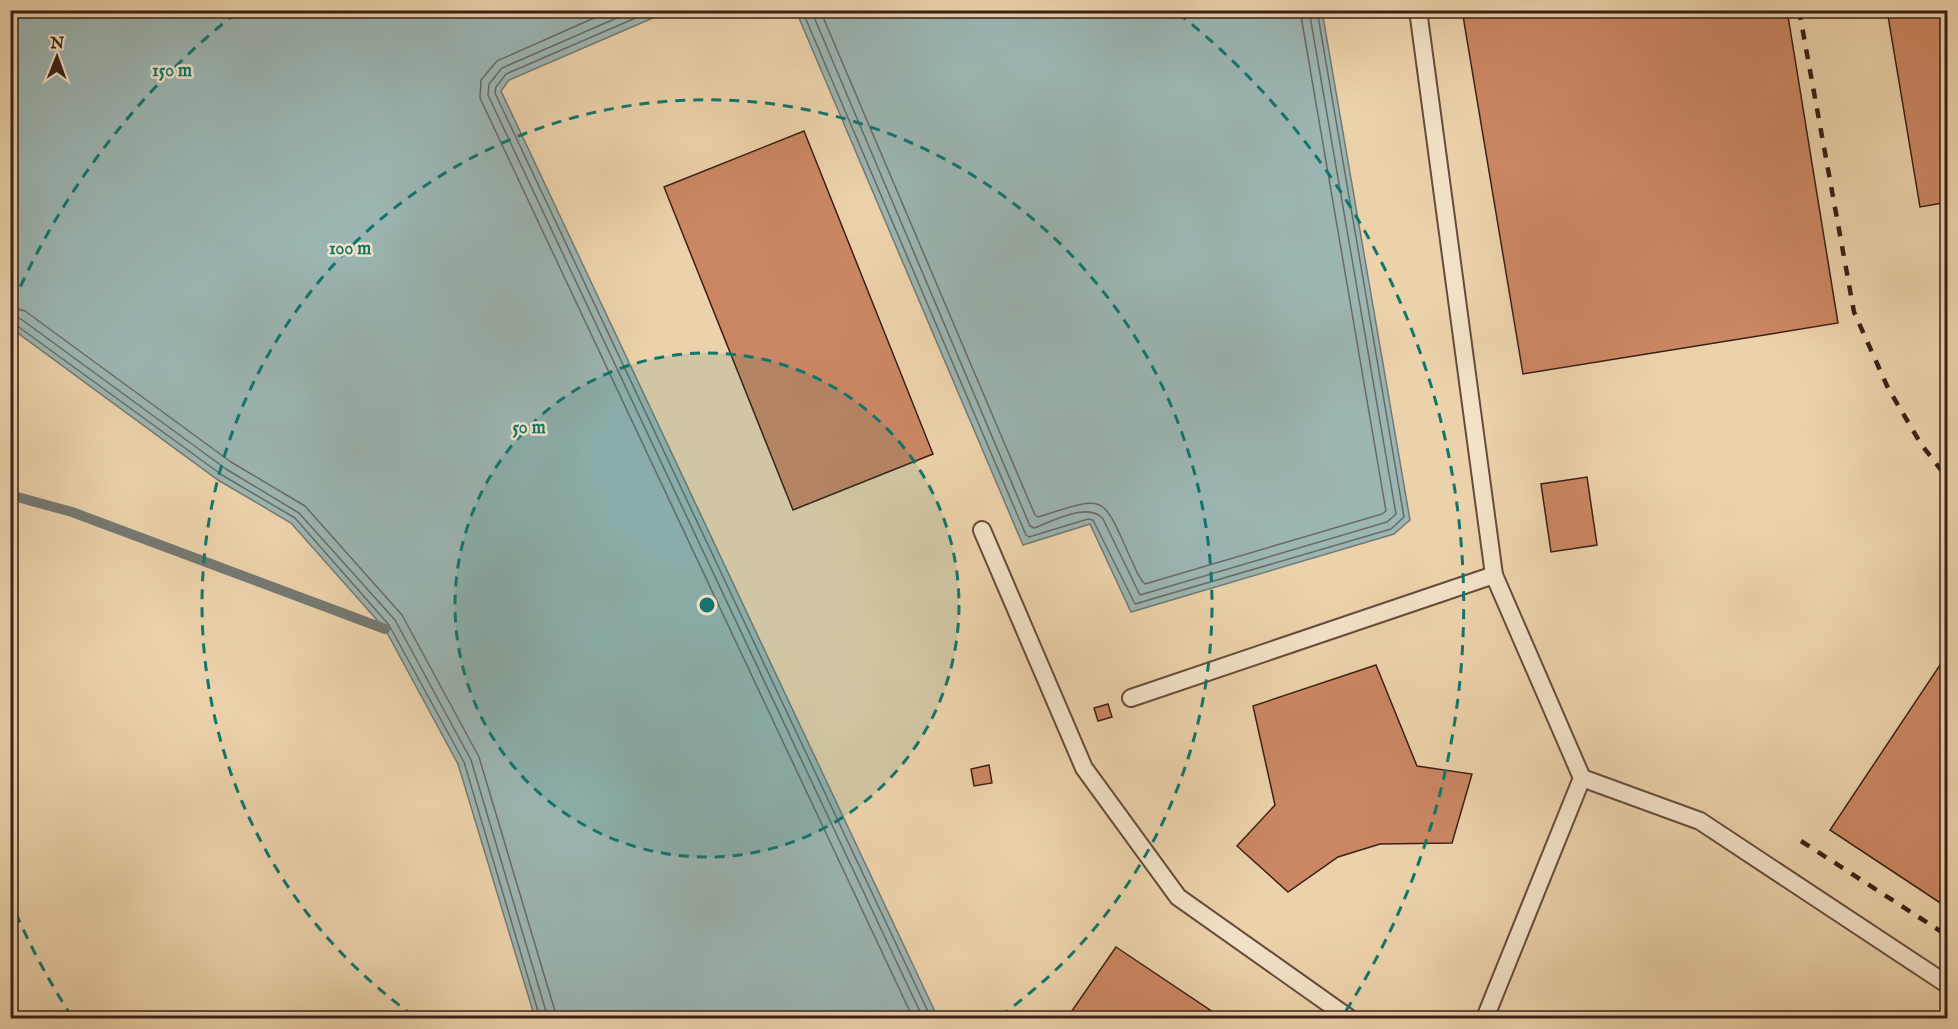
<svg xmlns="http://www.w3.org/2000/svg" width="1958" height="1029" font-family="'IM FELL English',serif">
	<rect width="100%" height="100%" fill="#ecd2ab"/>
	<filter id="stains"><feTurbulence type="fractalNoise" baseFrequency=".00333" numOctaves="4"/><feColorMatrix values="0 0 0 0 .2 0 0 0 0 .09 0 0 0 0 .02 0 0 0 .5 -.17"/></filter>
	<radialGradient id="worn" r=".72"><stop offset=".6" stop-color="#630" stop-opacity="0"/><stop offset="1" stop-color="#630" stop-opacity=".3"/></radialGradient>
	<g fill="#9bb5b2" stroke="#747973" stroke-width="1.5">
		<path d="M11 10 669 11 509 80 501 91 938 1018H535L458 764 385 629 291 523 218 480 11 328Z"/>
		<path d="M796 11H1322L1410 520 1394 534 1131 612 1090 524 1023 545Z"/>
	</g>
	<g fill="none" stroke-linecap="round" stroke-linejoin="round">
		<g stroke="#6a6a64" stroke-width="1.5">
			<path d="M612 10 497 61 481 80 480 98 913 1018"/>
			<path d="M635 10 502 68 489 84 488 95 923 1018"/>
			<path d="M654 10 506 74 496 87 495 93 931 1018"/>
			<path d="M802 10 1026 535 1029 537 1088 519 1093 520 1135 604 1391 529 1404 517 1317 10"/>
			<path d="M811 10 1030 526 1034 528C1051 522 1089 501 1103 519L1140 595 1387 522 1396 514 1309 10"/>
			<path d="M820 10 1035 515 1038 517C1108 495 1101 493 1131 559 1135 567 1138 578 1145 584L1382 514 1386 511 1300 10"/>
			<path d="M10 307 25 311 231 462 305 506 402 615 479 757 557 1018"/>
			<path d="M10 316 21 319 226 469 299 513 395 620 471 760 548 1018"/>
			<path d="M10 324 16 325 222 475 295 518 389 625 464 762 540 1018"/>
		</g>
		<path stroke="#747973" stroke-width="10" d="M10 495 72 512 385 629"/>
	</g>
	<g fill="#cb8763" stroke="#3a2015" stroke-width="1.5">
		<path d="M1462 10H1787L1838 323 1523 374Z"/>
		<path d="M1887 10H1948V202L1920 207Z"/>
		<path d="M804 131 933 454 793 510 664 187Z"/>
		<path d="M1943 265H1948V295Z"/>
		<path d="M1587 477 1597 545 1551 552 1541 484Z"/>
		<path d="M1948 653V908L1830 830Z"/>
		<path d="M1376 665 1417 766 1472 774 1452 843 1380 844 1338 857 1288 892 1237 846 1275 805 1253 706Z"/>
		<path d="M1108 704 1112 717 1098 721 1094 708Z"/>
		<path d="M989 765 992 783 974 786 971 769Z"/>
		<path d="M1116 947 1222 1018H1067Z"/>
	</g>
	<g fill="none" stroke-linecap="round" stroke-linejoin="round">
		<g stroke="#664c3a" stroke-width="20">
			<g id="lane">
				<path d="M1418 10 1494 575 1582 778 1485 1018"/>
				<path d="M982 530 1084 768 1178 897 1349 1018"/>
				<path d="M1131 698 1494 575"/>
				<path d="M1582 778 1700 821 1948 985"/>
			</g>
		</g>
		<use href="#lane" stroke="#f3e2c8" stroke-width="16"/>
		<g stroke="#3a2015" stroke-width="4.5" stroke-dasharray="10 10" stroke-linecap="butt">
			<path d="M1799 10 1854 312 1888 388 1921 444 1948 479"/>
			<path d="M1801 841 1948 936"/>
		</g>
	</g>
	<circle cx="707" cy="605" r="252" fill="#0f766e" fill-opacity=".12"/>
	<g fill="none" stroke="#0f766e" stroke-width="3" stroke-dasharray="10 8">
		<circle cx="707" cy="605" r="252"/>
		<path d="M414 1016A505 505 0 1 1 1000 1016"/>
		<path d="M72 1017A757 757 0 0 1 13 907M13 303A757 757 0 0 1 236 13M1178 13A757 757 0 0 1 1342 1017"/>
	</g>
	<circle cx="707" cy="605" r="9" fill="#0f766e" stroke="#f3e2c8" stroke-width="3"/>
	<g font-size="18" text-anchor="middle" font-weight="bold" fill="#0f766e" stroke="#f3e2c8" stroke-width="5" stroke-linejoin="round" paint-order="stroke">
		<text x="172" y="76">150 m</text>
		<text x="350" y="254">100 m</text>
		<text x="529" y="433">50 m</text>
	</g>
	<rect width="1958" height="1029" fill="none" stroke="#ecd2ab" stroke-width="36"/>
	<rect x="12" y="12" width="1934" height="1005" fill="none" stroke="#3a2015" stroke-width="3"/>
	<rect x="18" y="18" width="1922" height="993" fill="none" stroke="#3a2015" stroke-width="1.5"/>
	<g transform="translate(57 57) rotate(1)" stroke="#f3e2c8" stroke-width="4.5" paint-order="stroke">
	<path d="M0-4.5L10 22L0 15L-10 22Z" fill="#3a2015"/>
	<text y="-9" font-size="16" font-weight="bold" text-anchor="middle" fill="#3a2015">N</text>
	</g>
	<rect width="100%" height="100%" filter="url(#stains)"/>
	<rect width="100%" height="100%" fill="url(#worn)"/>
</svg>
